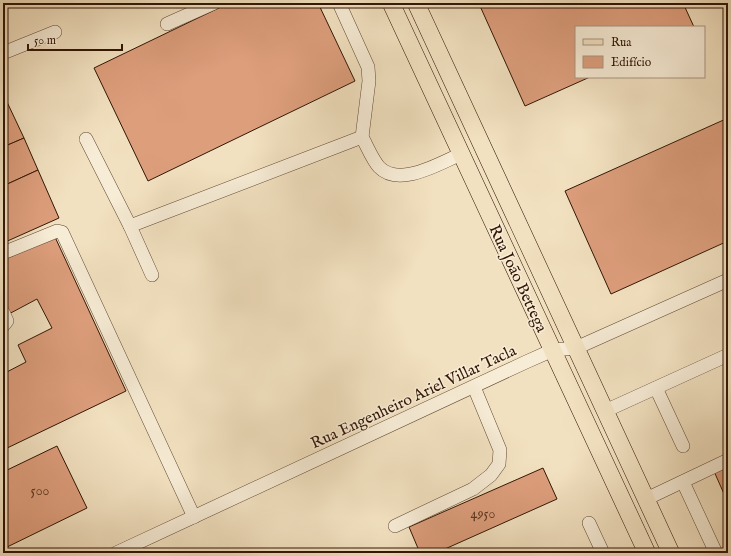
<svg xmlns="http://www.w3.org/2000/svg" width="731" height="556" font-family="'IM FELL English',serif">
	<rect width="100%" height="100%" fill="#f2e1c0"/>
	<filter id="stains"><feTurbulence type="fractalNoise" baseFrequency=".005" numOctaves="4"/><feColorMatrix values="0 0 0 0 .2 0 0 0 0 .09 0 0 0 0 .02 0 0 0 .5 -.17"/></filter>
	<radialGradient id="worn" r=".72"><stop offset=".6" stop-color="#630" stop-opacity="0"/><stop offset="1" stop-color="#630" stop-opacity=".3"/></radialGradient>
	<g fill="#dd9e7c" stroke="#311504">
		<path d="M229 3H318L355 81 148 181 94 68Z"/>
		<path d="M488 3H683L694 27H576V77H590L525 106 480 6Z"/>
		<path d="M7 102 24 138 3 147V104Z"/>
		<path d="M728 118V241L611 294 565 191Z"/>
		<path d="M24 138 38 170 3 186V147Z"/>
		<path d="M38 170 59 218 3 243V186Z"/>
		<path d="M55 237 126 391 3 450V374L26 362 18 345 52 328 37 299 7 315 3 306V260Z"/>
		<path d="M57 446 87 508 3 549V472Z"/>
		<path d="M728 462V503L713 469Z"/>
		<path d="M543 468 557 499 436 553H420L409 527Z"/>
	</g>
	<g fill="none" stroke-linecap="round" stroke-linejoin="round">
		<g stroke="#614833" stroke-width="14">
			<g id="minor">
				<path d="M339 3 368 67 369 81 362 137"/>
				<path d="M167 24 214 3"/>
				<path d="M3 53 55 32"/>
				<path d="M86 139 130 226"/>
				<path d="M3 253 57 231 62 232 194 517"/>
				<path d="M152 275 130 226 362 137C367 146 372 159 379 167 399 188 440 163 461 154"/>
				<path d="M3 312 7 321 3 326"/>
				<path d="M656 388 683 446"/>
				<path d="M605 411 728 355"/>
				<path d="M683 482 716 553"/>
				<path d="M646 499 728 460"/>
				<path d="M589 523 603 553"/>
				<path d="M395 526 473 489 491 475 499 464 500 450 474 387"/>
				<path d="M116 553 526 362 553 350 576 348 728 280"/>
			</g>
		</g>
		<g stroke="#311504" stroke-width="18">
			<g id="major">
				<path d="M391 3 647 553"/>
				<path d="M416 3 671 553"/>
			</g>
		</g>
		<use href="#minor" stroke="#f7ecd6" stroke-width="13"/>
		<use href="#major" stroke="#f2e1c0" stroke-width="17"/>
	</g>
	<g text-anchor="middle" stroke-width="3" stroke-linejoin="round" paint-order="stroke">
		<g font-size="14" fill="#5c3722">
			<text x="40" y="495">500</text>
			<text x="483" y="518">4950</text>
		</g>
		<g font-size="16" fill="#311504" stroke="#f7ecd6">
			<text transform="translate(519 278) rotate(65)" y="6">Rua João Bettega</text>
			<text transform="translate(413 396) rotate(-25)" y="6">Rua Engenheiro Ariel Villar Tacla</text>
		</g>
	</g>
	<rect width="731" height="556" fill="none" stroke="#f2e1c0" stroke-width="16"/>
	<rect x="4" y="4" width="723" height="548" fill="none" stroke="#311504" stroke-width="2"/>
	<rect x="8" y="8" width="715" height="540" fill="none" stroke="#311504"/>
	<rect x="575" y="26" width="130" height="52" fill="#f7ecd6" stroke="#a89682"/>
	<rect x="583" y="39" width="20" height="6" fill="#f2e1c0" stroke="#a89682"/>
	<text x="611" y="46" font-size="12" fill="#311504">Rua</text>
	<rect x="583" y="56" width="20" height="12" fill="#dd9e7c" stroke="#a89682"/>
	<text x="611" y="66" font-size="12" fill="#311504">Edifício</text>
	<path d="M28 44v6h94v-6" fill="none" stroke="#311504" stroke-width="2"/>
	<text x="34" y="44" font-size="12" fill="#311504" stroke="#f7ecd6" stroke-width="3" paint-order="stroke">50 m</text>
	<rect width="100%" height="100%" filter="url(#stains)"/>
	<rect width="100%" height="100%" fill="url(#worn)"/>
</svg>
